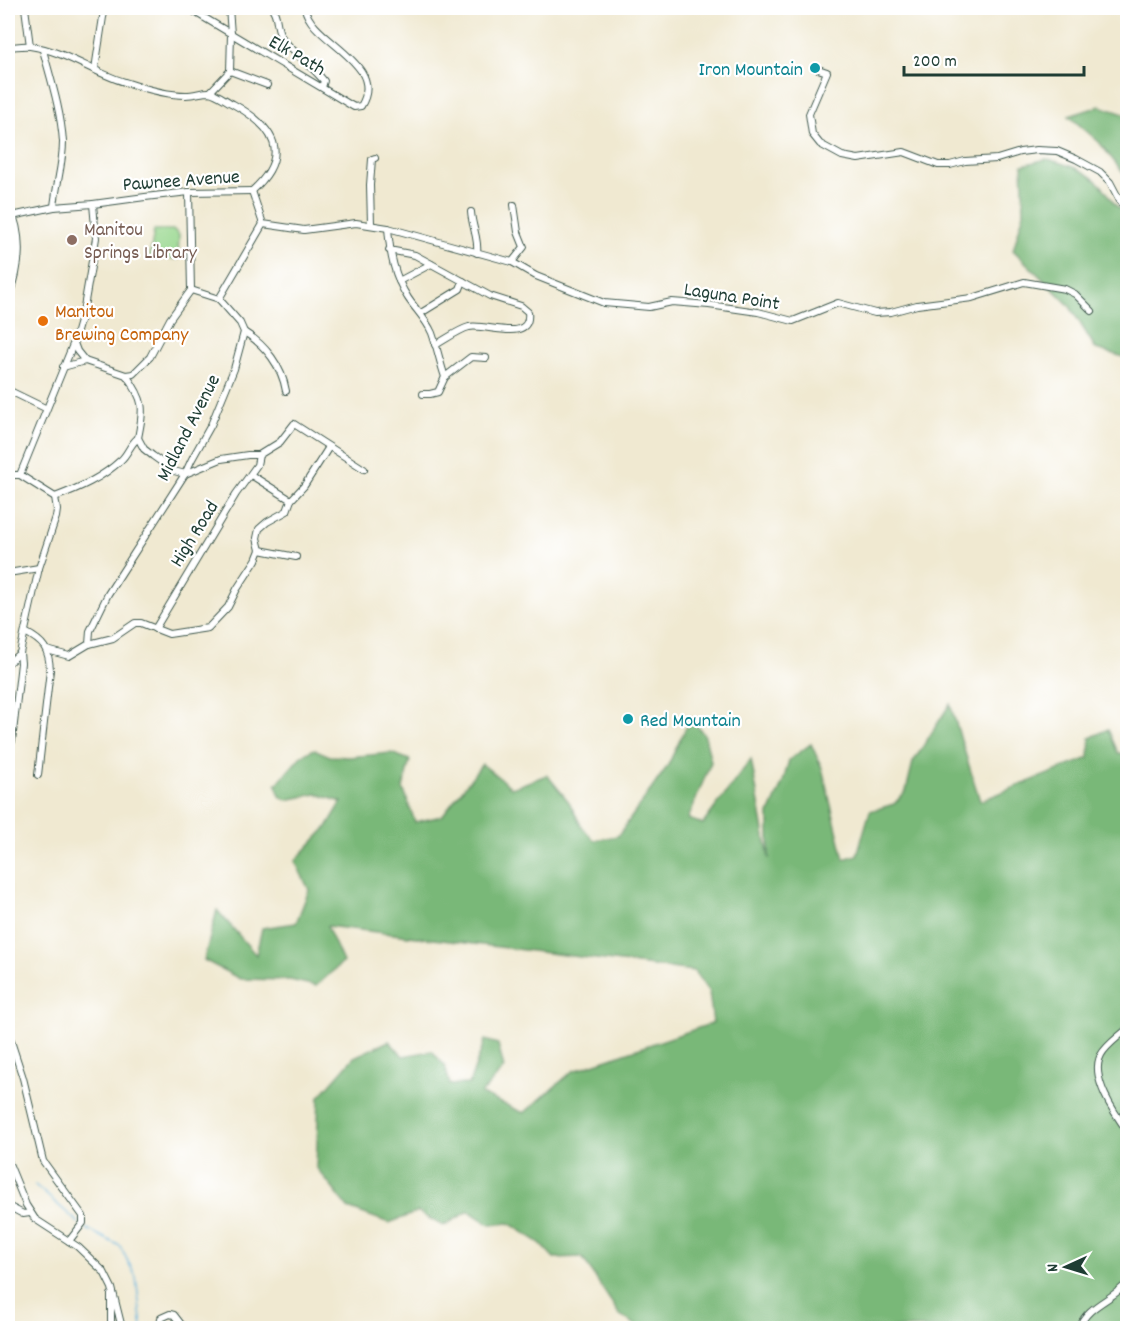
<svg xmlns="http://www.w3.org/2000/svg" width="1135" height="1336" font-family="Dekko,sans-serif">
	<rect width="100%" height="100%" fill="#fff"/>
	<filter id="ink" filterUnits="userSpaceOnUse"><feTurbulence type="fractalNoise" baseFrequency=".0167" numOctaves="2"/><feDisplacementMap in="SourceGraphic" scale="12" xChannelSelector="R" yChannelSelector="G"/><feConvolveMatrix kernelMatrix="1 2 1 2 8 2 1 2 1" color-interpolation-filters="sRGB"/></filter>
	<filter id="wash" filterUnits="userSpaceOnUse"><feTurbulence type="fractalNoise" baseFrequency=".008" numOctaves="4" result="noise"/><feDisplacementMap in="SourceGraphic" scale="24" xChannelSelector="R" yChannelSelector="G"/><feGaussianBlur stdDeviation="1.35" result="paint"/><feColorMatrix in="noise" values="0 0 0 0 0 0 0 0 0 0 0 0 0 0 0 0 0 1.4 0 .05"/><feComposite in="paint" operator="in"/></filter>
	<g filter="url(#wash)">
		<rect width="100%" height="100%" fill="#f0e9d1"/>
		<path fill="#97d78d" stroke="#5b8a60" stroke-width="1.5" d="M154 230H174L179 235 178 259 150 257Z"/>
		<g fill="#79b878" stroke="#4c7a56" stroke-width="1.5">
			<path d="M1100 106 1127 115V178L1099 142 1069 116Z"/>
			<path d="M1047 159C1069 165 1085 169 1102 186 1113 198 1110 204 1127 213V358L1096 349 1069 305 1013 250 1024 212 1022 165Z"/>
			<path d="M950 704 980 801 1089 758 1090 738 1108 729 1118 753 1128 754 1127 1328H640L619 1314 582 1257 554 1258 540 1243 509 1223 490 1225 469 1211 443 1226 418 1212 389 1223 348 1208 316 1167 319 1097 354 1057 389 1041 403 1056 432 1051 445 1066 450 1085 469 1084 485 1040 498 1044 504 1068 481 1094 524 1113 573 1071 713 1023 709 992 694 971 327 926 343 962 316 986 290 980 240 979 204 960 217 910 256 955 262 928 296 923 309 890 295 861 327 827 342 802 317 794 286 800 280 796 276 785 301 756 314 749 330 756 349 757 391 753 410 760 403 788 415 822 442 816 482 764 512 788 547 775 569 802 582 827 594 840 618 836 667 767 691 717 705 736 711 762 688 819 703 824 751 759 769 859V814L783 782 789 760 811 744 822 768 844 859 857 855 870 811 894 804 906 791 913 762Z"/>
		</g>
		<g fill="none" stroke-linecap="round" stroke-linejoin="round">
			<g stroke="#60b1db" stroke-width="1.5">
				<path d="M35 1185 79 1223"/>
				<path d="M87 1229 120 1246 136 1277 142 1328"/>
			</g>
		</g>
	</g>
	<g filter="url(#ink)">
		<g fill="none" stroke-linecap="round" stroke-linejoin="round">
			<g stroke="#3e574c" stroke-width="8">
				<g id="minor">
					<path d="M25 8 30 46"/>
					<path d="M188 8 354 107 361 106C388 63 310 41 305 8"/>
					<path d="M272 8C279 16 275 30 283 39 295 54 312 66 324 81L322 87"/>
					<path d="M8 47C15 47 23 45 30 46 66 51 95 74 128 83 146 89 167 95 186 95 194 95 202 92 209 92 217 93 226 101 233 104 275 127 292 155 252 191"/>
					<path d="M43 50C51 80 61 111 63 142 63 164 56 185 54 207"/>
					<path d="M815 68 827 72 809 114 812 134 820 144 842 156 858 159 904 152 938 165H950L965 161 997 159 1020 152 1037 150 1057 151 1076 159 1100 172 1110 182 1121 203 1128 205"/>
					<path d="M95 69 103 17 106 8"/>
					<path d="M230 71 267 85"/>
					<path d="M210 92 230 71 231 34 229 8"/>
					<path d="M252 191 263 224 304 230 356 223 388 228 512 262 536 276 604 303 627 305 649 307 672 302 709 305 758 312 793 321 838 303 875 313 891 312 917 305 972 298 1024 282 1065 289 1075 294 1092 311"/>
					<path d="M471 212C472 227 479 239 477 253"/>
					<path d="M12 216 54 207 93 204 145 197 189 192 252 191"/>
					<path d="M371 224 370 185 372 159 375 158"/>
					<path d="M388 228C390 254 394 276 408 298 416 310 426 319 432 333 437 347 440 363 445 377L438 392 430 394H423"/>
					<path d="M389 250 415 255 490 296 521 306 528 312C532 344 486 323 469 327 458 330 445 340 435 345"/>
					<path d="M512 262 524 247 518 232 514 205"/>
					<path d="M399 281 431 264"/>
					<path d="M191 290 219 299"/>
					<path d="M219 299 263 224"/>
					<path d="M421 313 460 289 463 281"/>
					<path d="M244 332C266 345 282 367 286 391"/>
					<path d="M74 343 77 351 85 361"/>
					<path d="M63 367 85 361 126 375"/>
					<path d="M445 377 471 357 486 358"/>
					<path d="M8 390 45 408"/>
					<path d="M138 438 144 449 153 456 174 471 185 474 221 459 248 455H259L280 442 294 424 364 469"/>
					<path d="M8 475H20L55 497"/>
					<path d="M20 475 74 342 84 307 96 238 93 204"/>
					<path d="M251 475 291 500"/>
					<path d="M55 497C79 488 102 478 121 460 128 454 130 444 138 438 144 408 145 401 126 375L133 374 150 357 170 319 191 290 189 192"/>
					<path d="M260 550 296 557"/>
					<path d="M8 573 39 568"/>
					<path d="M155 629 236 494 257 465 259 455"/>
					<path d="M25 632C44 642 49 649 50 670L38 775"/>
					<path d="M89 644 90 631 108 594 185 474 192 459 211 425 234 369 244 332 240 323 219 299"/>
					<path d="M47 650 69 656 89 644 113 638 135 623H141L169 634 208 628 228 607 237 589 256 560 260 550 257 538 259 529 267 522 287 511 291 500 304 486 329 447"/>
					<path d="M8 663 20 653"/>
					<path d="M12 741 21 663 20 653 39 568 56 517 57 510 55 497"/>
					<path d="M1128 1028C1120 1036 1106 1045 1101 1055 1089 1077 1115 1114 1128 1132"/>
					<path d="M8 1032 23 1078 43 1161 83 1216V1223L69 1241"/>
					<path d="M8 1161 26 1205 35 1219 78 1247 104 1272 112 1288 122 1328"/>
					<path d="M8 1206 23 1214 30 1213"/>
					<path d="M111 1328V1295"/>
					<path d="M160 1328 161 1318 170 1314 174 1315 184 1328"/>
					<path d="M1079 1328C1087 1305 1113 1300 1128 1282"/>
				</g>
			</g>
			<g stroke="#3e574c" stroke-width="10">
				<path id="major" d="M8 205C23 238 19 266 8 299"/>
			</g>
			<use href="#minor" stroke="#fff" stroke-width="6"/>
			<use href="#major" stroke="#fff" stroke-width="8"/>
		</g>
	</g>
	<g fill="#0f9aa8" stroke="#fff" stroke-width="2">
		<circle cx="815" cy="68" r="6"/>
		<circle cx="628" cy="719" r="6"/>
	</g>
	<circle fill="#8d6e63" stroke="#fff" stroke-width="2" cx="72" cy="240" r="6"/>
	<circle fill="#e8710a" stroke="#fff" stroke-width="2" cx="43" cy="321" r="6"/>
	<g text-anchor="middle" stroke-width="4.5" stroke-linejoin="round" paint-order="stroke">
		<g font-size="20" fill="#1f3d34" stroke="#fff">
			<text transform="translate(298 54) rotate(30)" y="7">Elk Path</text>
			<text transform="translate(181 179) rotate(-4)" y="7">Pawnee Avenue</text>
			<text transform="translate(732 295) rotate(9)" y="7">Laguna Point</text>
			<text transform="translate(187 427) rotate(-63)" y="7">Midland Avenue</text>
			<text transform="translate(193 533) rotate(-58)" y="7">High Road</text>
		</g>
		<g font-size="20" fill="#0d838f" stroke="#fff" text-anchor="end">
			<text x="803" y="75">Iron Mountain</text>
			<text x="640" y="726" text-anchor="start">Red Mountain</text>
		</g>
		<g font-size="20" fill="#785e54" stroke="#fff" text-anchor="start">
			<text x="84" y="235">Manitou<tspan x="84" dy="23">Springs Library</tspan></text>
		</g>
		<g font-size="20" fill="#c56008" stroke="#fff" text-anchor="start">
			<text x="55" y="317">Manitou<tspan x="55" dy="23">Brewing Company</tspan></text>
		</g>
	</g>
	<rect width="1135" height="1336" fill="none" stroke="#fff" stroke-width="30"/>
	<g transform="translate(1066 1267) rotate(266)" stroke="#ffffff" stroke-width="4.5" paint-order="stroke">
	<path d="M0-4.5L10 22L0 15L-10 22Z" fill="#1f3d34"/>
	<text y="-9" font-size="16" font-weight="bold" text-anchor="middle" fill="#1f3d34">N</text>
	</g>
	<path d="M904 66v9h180v-9" fill="none" stroke="#1f3d34" stroke-width="3"/>
	<text x="913" y="66" font-size="18" fill="#1f3d34" stroke="#ffffff" stroke-width="4.5" paint-order="stroke">200 m</text>
</svg>
